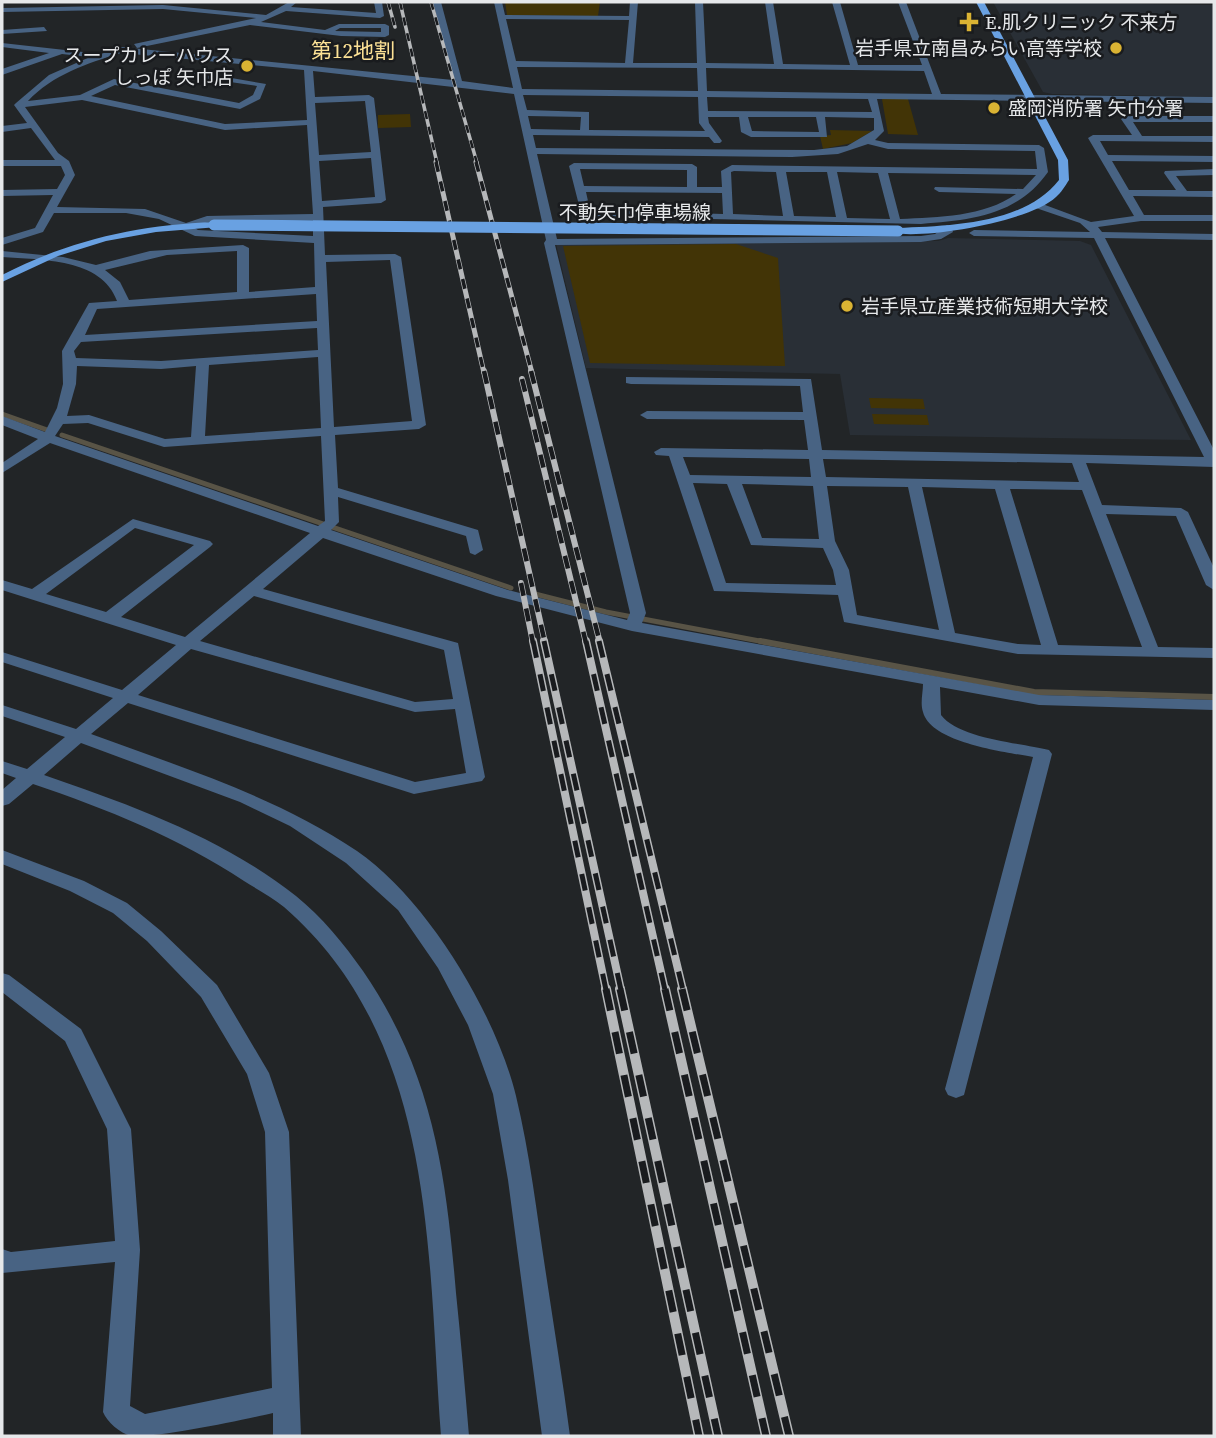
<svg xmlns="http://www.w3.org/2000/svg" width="1216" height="1438" font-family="'Source Serif 4','Noto Sans JP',serif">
	<rect width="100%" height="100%" fill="#222527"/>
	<g fill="#292f36">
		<path d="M993 2 1214 5V97L1052 94 1043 92Z"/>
		<path d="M948 238 1080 241 1091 245 1191 440 850 435 840 374 586 368 556 244 938 241Z"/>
	</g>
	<g fill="#423406">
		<path d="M505 2H600L598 16 507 15Z"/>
		<path d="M882 99H908L918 135 888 134Z"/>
		<path d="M410 114 411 127 378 128V115Z"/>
		<path d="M830 130 872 131 852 143 823 149 820 136 831 135Z"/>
		<path d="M736 244 778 258 785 366 590 363 563 246Z"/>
		<path d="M869 398 923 399 925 409 871 408Z"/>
		<path d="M872 414 927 415 929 425 874 424Z"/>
	</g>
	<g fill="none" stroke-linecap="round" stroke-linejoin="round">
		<g stroke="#595446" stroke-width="5">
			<path d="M2 414 53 432"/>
			<path d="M62 435 511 588"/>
			<path d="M535 594 606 612 770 643"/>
		</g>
		<path stroke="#595446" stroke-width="6" d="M760 641 1034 692 1214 697"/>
		<g fill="#486383" fill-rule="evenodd">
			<path d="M289 2H297L291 7 376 13 374 2H382L384 16 380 18 286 11 261 22 325 30 339 24H385L389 26V35L385 37 341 36 250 25 137 48 134 44 256 18 163 9 2 12V8L163 5 266 15ZM340 28H381V32L335 31Z"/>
			<path d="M433 2H441L462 81 513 88 494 2H502L505 15 629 16 630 2H638L633 63H697L695 2H703L706 63 774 64 765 2H773L783 64 850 65 832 2H840L858 65H922L898 2H906L941 94 1214 97V103L877 99 884 131 875 140 888 143 1039 145 1044 148 1048 172C1017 216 971 220 921 224L586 216 581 213 569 166 574 163 692 164 697 167V187H722L721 171 732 165 1037 169 1035 151 888 149 868 144 838 154 792 157 537 154 557 239 921 236 935 234 947 225 951 226 953 232 941 239 921 242 555 245 646 613 642 623 1039 695 1214 700V710L1039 705 940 687 941 715C959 739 1021 743 1049 750L1052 754 964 1095 956 1098 948 1095 945 1089 1033 757C1006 752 931 743 923 712 920 703 923 693 923 684L632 631 496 596 323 538 263 589 458 643 485 777 482 781 414 794 128 703 91 734C183 768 275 796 357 851 427 899 496 1014 516 1096 530 1154 537 1215 546 1274 554 1328 563 1382 570 1436H542L508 1180 493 1094 468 1025 438 968 398 910 346 863 290 826 240 802 81 743 44 775C131 805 223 838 296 896 322 917 344 944 363 971 433 1073 446 1174 456 1293 461 1341 465 1389 469 1436H441C427 1252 437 1040 284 907 272 897 258 890 244 881 179 838 107 809 33 784L9 804 2 806V790L16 778 2 773V761L27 769 65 737 2 716V705L76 729 113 698 2 662V652L122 690 176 645 2 590V580L32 589 133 519 210 541 213 544 210 547 121 617 185 637 310 533 50 443 2 473V463L38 439 2 425V416L45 432 57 408 63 384 62 351 89 303 117 301C102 258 41 260 2 257V251L63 257 96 265 150 251 243 245 249 248V292L315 287 314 243 195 236 159 219 126 213H54L43 232 2 245V238L35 228 53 195 2 196V190L57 189 65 175 61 166H2V160H55L31 128 2 132V126L27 123 14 105 16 103 49 75 90 57 62 54 2 75V69L49 53 2 47V43L101 54 121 47 453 80ZM506 19 629 20 625 63 516 61ZM121 53 304 70 307 120 225 124 91 96 115 85 240 109 260 99 266 84 185 70 182 75 257 86 253 95 239 103 114 79 80 95 28 101C52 75 88 63 121 53ZM517 67 697 68 698 91 522 89ZM706 68 924 71 932 94 707 91ZM313 71 514 94 546 240 544 243 630 613 627 620 508 590 331 530 339 522 338 497 466 536 470 553 475 555 483 550 478 530 338 488 335 435 419 429 426 425 401 257 395 254 325 255 323 207 381 203 386 200 374 98 369 95 315 97ZM523 95 698 97 699 123 705 131 589 130V112L527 110ZM707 97 868 99 872 112 708 111ZM82 100 225 130 307 125 313 214 207 216 186 223 145 209 57 207 75 175 69 161 58 153 25 107ZM365 101 371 152 319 155 315 103ZM528 116 581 117 580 130 531 129ZM708 117H739L741 132 751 137H827L825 117 874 118V130L847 146 814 150 536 148 533 135 709 137 714 143H720L722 141 709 123ZM748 117H816L819 132 752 131ZM371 158 375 197 322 201 319 161ZM580 169 687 170V187L584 186ZM734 171 776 172 783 216 733 214 731 172ZM786 172H827L836 217 794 216ZM837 172 878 173 890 219 847 218ZM888 173 1036 175 1023 189 935 187 934 189 939 192 1016 194C984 217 938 217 900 219ZM586 192 722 193 723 214 590 210ZM313 220V236L198 230 193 227 208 222ZM237 251V292L129 300 120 282 105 270 167 255ZM390 260 412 421 334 427 326 262ZM316 294 317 321 85 335 97 309ZM317 328 318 350 161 361 76 358 74 351 81 342ZM318 357 321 428 205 436 209 365ZM77 366 161 369 196 366 191 437 165 439 89 415 67 416 76 384ZM88 423 164 447 321 436 325 521 318 526 55 436 63 424ZM135 528 194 545 106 612 46 594ZM254 596 444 650 453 699 415 702 200 641ZM191 649 415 712 455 709 466 773 415 782 138 695Z"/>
			<path d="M44 27 47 31 2 34V30Z"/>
			<path d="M1126 116H1214V122H1133L1142 136H1214V142L1100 141 1108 155 1214 156V162L1112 161 1129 190H1176L1164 173 1165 171 1214 169V175L1176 176 1187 191H1214V197L1133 196 1144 215H1214V221H1141L1098 227 1102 232 1214 234V240L1105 238 1214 450V467L1086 463 1102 505 1181 508 1188 512 1214 568V590L1206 585 1176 516 1106 514 1158 647 1214 648V658L1018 654 844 622 838 595 714 591 669 456 656 455 654 452 661 448 808 450 804 420 647 419 640 415 647 411 803 412 800 386 631 384 626 383V377L811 379 822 450 1204 457 1094 238 974 236 969 233 974 230 1090 232 1080 223 1033 207 1032 205 1037 202 1091 222 1134 216 1088 138 1093 135H1132L1121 119ZM683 457 809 459 811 477 690 475ZM823 459 1072 463 1079 482 826 477ZM693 483 727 484 751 545 823 548 833 570 836 585 726 583ZM742 484 813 486 819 539 762 538ZM827 486 908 487 939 630 857 615 849 570 835 541ZM922 487 995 489 1041 645 1018 644 955 633ZM1010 489 1082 490 1142 647 1058 645Z"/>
			<path d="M2 850 84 881 127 903 161 931 217 985 269 1073 289 1132 301 1436H273V1413C242 1420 158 1438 131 1436 120 1433 107 1422 103 1412L115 1262 2 1273V1249L11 1252 115 1241 107 1129 65 1041 2 992V973L9 975 81 1029 131 1129 140 1250 130 1406 145 1414 272 1388 265 1132 247 1074 201 997 147 941 113 913 70 891 2 864Z"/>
		</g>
		<g fill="#69a1e2" fill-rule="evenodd">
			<path d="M976 2H984L1068 160 1069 180C1065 186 1061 193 1056 197 1031 221 928 239 894 233V229L898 228C950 226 1025 224 1059 180L1058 160Z"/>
			<path d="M214 222 219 225 218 227 156 232 106 241 58 256 2 282V275C70 240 138 225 214 222Z"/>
		</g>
		<g stroke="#b6b8ba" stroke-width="3.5">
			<g id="rail-far4">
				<path d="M388 2 395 27"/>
				<path d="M400 2 437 163"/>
				<path d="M431 2 477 163"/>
			</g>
		</g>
		<g stroke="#b6b8ba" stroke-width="5">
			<g id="rail-far3">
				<path d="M436 162 484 373"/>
				<path d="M476 162 532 373"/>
			</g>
		</g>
		<g stroke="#b6b8ba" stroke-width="6">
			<g id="rail-far2">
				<path d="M484 371 545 643"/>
				<path d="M531 371 600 643"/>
				<path d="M522 379 586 643"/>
				<path d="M521 583 533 643"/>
			</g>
		</g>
		<g stroke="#b6b8ba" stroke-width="8">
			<g id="rail-far1">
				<path d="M533 641 606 990"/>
				<path d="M544 641 621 990"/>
				<path d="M586 641 665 990"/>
				<path d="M599 641 683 990"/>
			</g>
		</g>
		<g stroke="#b6b8ba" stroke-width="10">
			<g id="rail">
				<path d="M606 989 699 1436"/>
				<path d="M620 989 718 1436"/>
				<path d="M665 989 766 1436"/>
				<path d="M682 989 789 1436"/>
			</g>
		</g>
		<use href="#rail-far4" stroke="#191b1e" stroke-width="2.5" stroke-dasharray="8" stroke-linecap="butt"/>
		<use href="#rail-far3" stroke="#191b1e" stroke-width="3.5" stroke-dasharray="10" stroke-linecap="butt"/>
		<use href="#rail-far2" stroke="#191b1e" stroke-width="4.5" stroke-dasharray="13" stroke-linecap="butt"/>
		<use href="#rail-far1" stroke="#191b1e" stroke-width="5" stroke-dasharray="17" stroke-linecap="butt"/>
		<use href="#rail" stroke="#191b1e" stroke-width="7" stroke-dasharray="22" stroke-linecap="butt"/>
		<path stroke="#69a1e2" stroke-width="11" d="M214 225 898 231"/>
	</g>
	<g fill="#dab333" stroke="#191b1e" stroke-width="2.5">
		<path d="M965.5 11.5h7v7h7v7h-7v7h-7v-7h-7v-7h7z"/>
		<circle cx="1116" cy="48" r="7"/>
		<circle cx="247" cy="66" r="7"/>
		<circle cx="994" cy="108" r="7"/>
		<circle cx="847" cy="306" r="7"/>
	</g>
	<g text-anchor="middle" stroke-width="5" stroke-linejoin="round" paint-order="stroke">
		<g font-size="19" fill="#e6e8ea" stroke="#191b1e" text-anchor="start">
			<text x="985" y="29">E.肌クリニック 不来方</text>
			<text x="1102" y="55" text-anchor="end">岩手県立南昌みらい高等学校</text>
			<text x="233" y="62" text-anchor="end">スープカレーハウス<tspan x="233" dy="22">しっぽ 矢巾店</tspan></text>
			<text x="1008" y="115">盛岡消防署 矢巾分署</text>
			<text x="861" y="313">岩手県立産業技術短期大学校</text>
		</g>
		<g font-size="19" fill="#e6e8ea" stroke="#191b1e">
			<text x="635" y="219">不動矢巾停車場線</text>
		</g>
		<g font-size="21" fill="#fce195" stroke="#191b1e">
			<text x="353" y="58">第12地割</text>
		</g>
	</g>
	<rect width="1216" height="1438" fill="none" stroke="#e6e8ea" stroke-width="7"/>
</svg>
